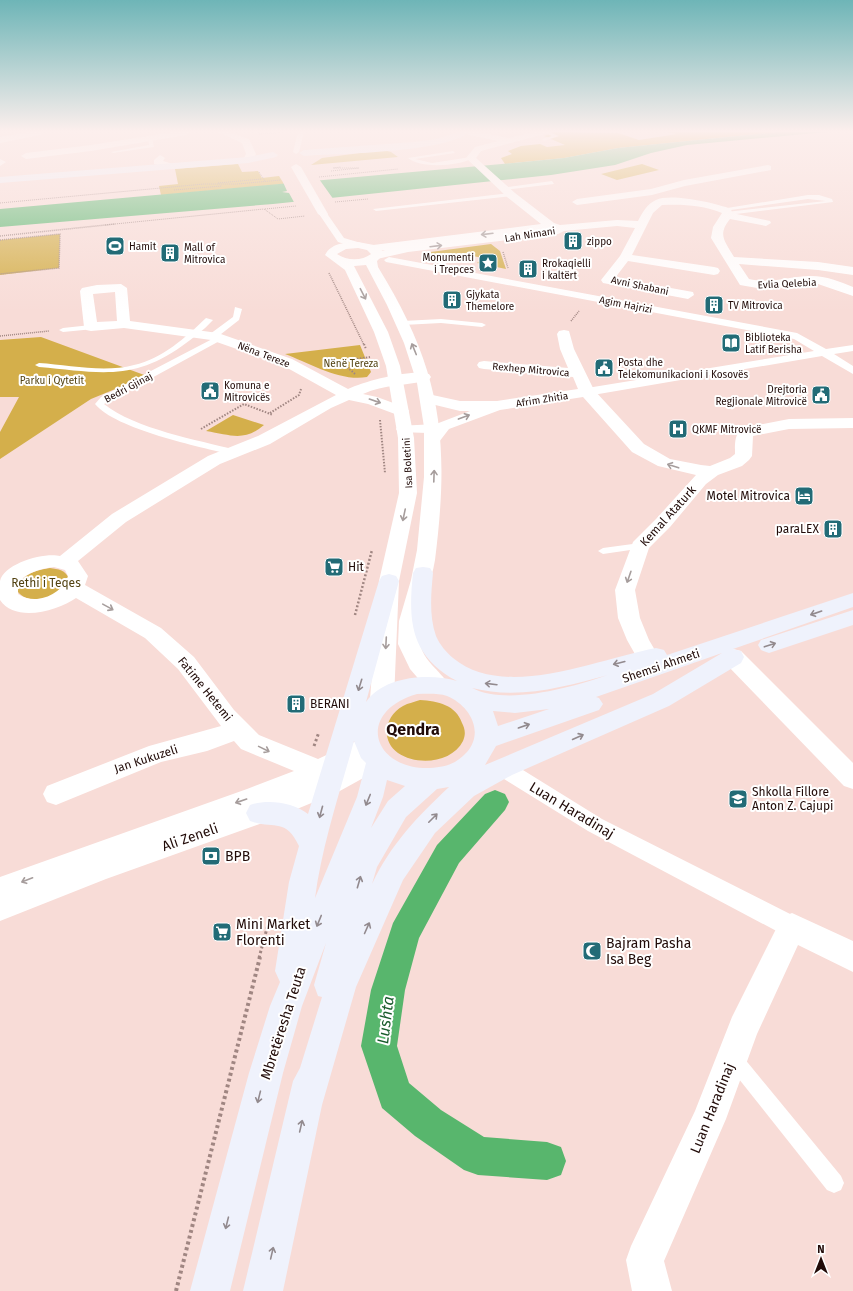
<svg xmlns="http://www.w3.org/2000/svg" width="853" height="1291" font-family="'Fira Sans',sans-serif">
	<rect width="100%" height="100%" fill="#f8dcd7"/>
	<g fill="#d4af4b">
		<path d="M383 150 391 152 398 157 311 165 322 158Z"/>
		<path d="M238 164 242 172 258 171 262 178 279 176 284 184 161 195 159 186 178 184 175 169Z"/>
		<path d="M642 164 659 170 617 180 601 174Z"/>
		<path d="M60 234 59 268 0 275V240Z"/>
		<path d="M491 244 500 251 506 269 477 263 483 258 457 253 449 258 423 253Z"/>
		<path d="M41 337 147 376 91 399 0 459V432L19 397H0V340Z"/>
		<path d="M360 345 371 372 367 377C341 382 309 363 285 354Z"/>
		<path d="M233 415 264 425C244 442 231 435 206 431Z"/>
		<path d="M50 568C58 569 66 570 69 579 67 582 66 585 64 588 56 599 28 605 18 592 18 575 36 570 50 568Z"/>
		<path d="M420 700C438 701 456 705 462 723 465 729 466 734 463 741 452 763 417 766 398 753 380 740 385 716 403 706 408 703 415 702 420 700Z"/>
	</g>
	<path fill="#cca326" d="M555 132 618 133 639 140 677 134 667 132H777L618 148 564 158 513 163 505 164 501 158 512 154 508 151 521 146 540 144 547 147 565 145 544 136Z"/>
	<path fill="#58b66d" d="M777 132H827L687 145 651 153 615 165 551 175 273 204 0 227V209L513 163 564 158 618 148Z"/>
	<path fill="#f8dcd7" d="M319 179 334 200 295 204 289 193 282 192 287 191 283 182Z"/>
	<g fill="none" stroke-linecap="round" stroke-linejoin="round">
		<path fill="#58b66d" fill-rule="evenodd" d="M495 790 505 794 509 802 505 810 459 863 419 938 405 990 397 1046 409 1083 441 1110 484 1137 547 1142 561 1147 566 1161 561 1175 547 1180 478 1175 464 1170 415 1136 382 1108 361 1046 371 990 393 923 437 845 485 794Z"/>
		<g stroke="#a08682" stroke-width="1" stroke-dasharray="1 1" stroke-linecap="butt">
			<path d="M259 134 286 132"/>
			<path d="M331 171 359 168H333L341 167"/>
			<path d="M259 172 265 181"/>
			<path d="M319 177 398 169"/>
			<path d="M218 183 262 179"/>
			<path d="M237 184 281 180"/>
			<path d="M174 190 222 186"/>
			<path d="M335 202 368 199"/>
			<path d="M0 203 204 184H237"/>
			<path d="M265 209 296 206"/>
			<path d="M105 225 264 209 278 219 305 216"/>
		</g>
		<g stroke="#a08682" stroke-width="1.5" stroke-dasharray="1 1" stroke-linecap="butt">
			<path d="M0 236 115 224"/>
			<path d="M0 240 60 234 59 268 0 274"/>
			<path d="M503 252 508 268"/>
			<path d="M329 273 364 345"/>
			<path d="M571 321 579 311"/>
			<path d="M0 336 49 331"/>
		</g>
		<g stroke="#a08682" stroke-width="2" stroke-dasharray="1.5 1.5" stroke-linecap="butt">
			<path d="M364 344 366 349"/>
			<path d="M345 365 355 374"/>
			<path d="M330 366 333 364 346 365 350 360 370 357"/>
			<path d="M270 413 299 395 301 389"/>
			<path d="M380 420 385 473"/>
			<path d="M201 429 244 404 273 415"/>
		</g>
		<path stroke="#a08682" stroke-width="2.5" stroke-dasharray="2 2" stroke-linecap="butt" d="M355 615 372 550"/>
		<g stroke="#a08682" stroke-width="3" stroke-dasharray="2.5 2.5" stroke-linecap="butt">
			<path d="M314 746 319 732"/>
			<path d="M259 958 270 917"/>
		</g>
		<path stroke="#a08682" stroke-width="4" stroke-dasharray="3 3" stroke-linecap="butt" d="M176 1291 260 957"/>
		<g fill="#fff" fill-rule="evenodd">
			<path d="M543 132H549L559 136 544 141 542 139 552 136Z"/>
			<path d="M150 137 152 138 154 147 113 153 111 152 149 145 148 138Z"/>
			<path d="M453 151 455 153 415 159 432 163 471 157 473 158C459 166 421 169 408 158Z"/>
			<path d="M552 181 554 184 503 190 500 188Z"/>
			<path d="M511 193 513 196 376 211 373 209Z"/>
			<path d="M808 195H819L832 199 833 202 728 215 726 212 826 201 808 199 724 211 721 209Z"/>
			<path d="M235 307 242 309 239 320 216 338H210V334L233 317Z"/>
			<path d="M206 318 213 320C204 330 193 338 182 346 132 382 97 372 39 367L35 365 39 363C69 365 104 373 134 365 162 359 186 337 206 318Z"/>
			<path d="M441 319 482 323 486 325 482 327 441 323 403 325 399 323 403 321Z"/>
			<path d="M91 325H94V329L63 332 59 330 63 328Z"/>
			<path d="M218 336 225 338 104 404C135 429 198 440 236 450V454L233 455C200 447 115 429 95 404L101 397Z"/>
			<path d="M640 543 644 544 645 546 644 548 603 554 598 551 603 548Z"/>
			<path d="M733 1049 739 1052 841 1176 844 1183 841 1190 834 1193 827 1190 727 1064 724 1058 727 1052Z"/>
		</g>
		<g fill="#fff" fill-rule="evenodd">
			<path d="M298 132H304L299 152 296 154 293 152Z"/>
			<path d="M320 212H326L344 238 361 243V247L358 248 338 242 319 214Z"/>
			<path d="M389 257 797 333 826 349 853 345V351L834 354 853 366V374L822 356 587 396 583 395 581 392 587 388 814 351 794 339 386 262 384 260Z"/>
			<path d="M503 760 510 762 602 819 800 919 803 927 800 935 792 938 784 935 588 831 496 774 493 768 496 762Z"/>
		</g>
		<g fill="#fff" fill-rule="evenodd">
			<path d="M29 132H44L40 135 0 143V137Z"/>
			<path d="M173 132H190L186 135 91 151 26 159 21 156 26 153 91 145Z"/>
			<path d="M218 132H229L249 139 256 154 251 162H245L243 160 246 154 242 143Z"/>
			<path d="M464 132H479L509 138 533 132H546L545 134 481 151 476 158 515 193 554 223 560 225 617 220 638 221C642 213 647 204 656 200 671 193 715 203 731 209L732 213 770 221 771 223 766 226 730 219C717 235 725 241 734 257L818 262 853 267V275L818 270 739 264 749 279C768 284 788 277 808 276 824 275 839 281 853 287V296L818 284 763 289 740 285 711 238 713 227 722 213C702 205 683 204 662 205L653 213 632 255 714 267 718 268 720 271 718 274 714 275 628 261 615 278 693 292 694 295 688 299 603 283 601 280 620 256 635 228 617 226 564 231 558 234 408 252 377 259 373 257 371 255 373 253 385 250H369L367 248 373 245 541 224 507 197 466 158 475 147 498 141 465 134Z"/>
			<path d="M160 155 165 158 163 161 173 164V168L170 169 154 164V160Z"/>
			<path d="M0 159 6 162 0 166Z"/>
			<path d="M296 164 301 167 328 214 327 216 323 217 318 214 291 167Z"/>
			<path d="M768 165 771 166V170L685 186 652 195 577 205 572 202 577 199 651 189 684 180Z"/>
			<path d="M121 284 127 288 130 321 218 333 292 359 348 389C366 381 410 369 429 374L431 377 429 380C407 386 384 384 363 394L377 397 407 408 409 411 407 414H395L368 404 349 400 331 408 270 444 220 464 126 522 78 561 88 576 85 585 161 628 194 657 234 710 259 735 318 759 367 736 376 739 379 746 378 749 385 752 388 759 385 766 338 792 268 821 106 879 0 921V877L247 789 294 771 241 749 234 741 207 751 161 762 56 805 47 802 43 794 47 786 149 746 221 726 178 669 145 638 76 598C58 611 15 623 0 600 0 594 0 587 0 581 4 563 45 552 60 556L112 514 208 456 258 436 336 395 282 365 211 340 124 328 91 331 86 330 84 327 80 291 82 288 97 285ZM115 292 117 321 97 322 93 294ZM54 567 65 570 68 576C62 595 35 606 18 594V583C26 572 41 569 54 567Z"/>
			<path d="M564 330 569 331 574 349 594 390 644 444 670 459 701 465 710 466 730 458 735 454C735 443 734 430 747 427L789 419 853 418V428L789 429 753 436 752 456 749 460 742 466 718 475 706 484 670 527 649 548 635 590 640 618 649 640 659 657 656 663 648 665 640 663 627 640 618 618 615 590 633 542 656 519 696 475 658 466 632 452 583 397 500 410 449 429 439 442 433 443 427 442 425 438 428 433 398 432 396 429 398 426 436 424 470 411H460L423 402 420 399 423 396 428 394 460 401H497L578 389 573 377 484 369 479 368 477 365 479 362 484 361 568 368 560 349 557 334 559 331Z"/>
			<path d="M733 649 741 651 853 763V789L844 786 725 663 722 657 725 651Z"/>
			<path d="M792 913 853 941V972L798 945 757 1034 726 1119 664 1261 672 1291H632L626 1260 631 1246 695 1111 732 1017 782 917Z"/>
		</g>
		<path fill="#fff" fill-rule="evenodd" d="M358 242 374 245 383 251V255L377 261 378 267C442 371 450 440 435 560 431 587 414 616 420 643 423 661 440 670 449 685L445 691 437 694 429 691 410 669 398 644 399 621 411 580 417 550 424 477V427L417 383 404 343 387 305 366 265 354 266 388 332 400 366 414 438 417 493 399 581 394 699 390 705 382 708 374 705 370 699 379 581 399 493 398 438 386 366 374 332 345 270 325 255C331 243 346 242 358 242ZM358 248 367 250 371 254C362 261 347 261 337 254L346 249Z"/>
		<g fill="#eff2fc" fill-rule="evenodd">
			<path d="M458 132H468C451 151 346 154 317 155L304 156 299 153 304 150 414 142 437 139Z"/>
			<path d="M273 152 278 155 276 157 248 163 0 183V177L248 157Z"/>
			<path d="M423 567 430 568 433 573C431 594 429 616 436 636 440 645 446 652 453 658 505 701 597 659 656 648L664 650 667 655 853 593V607L733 649 741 651 744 657 741 663 669 706 512 775 474 796 435 833 403 880 356 987 322 1105 283 1291H243L293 1081 300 1068 322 997 318 996 314 985 326 943 302 1006 283 1073 230 1291H190L249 1073 270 1006 280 982 275 971 289 882 299 846C285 817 274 830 250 821L246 813 250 805C267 799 293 802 308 814L379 581 382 576 389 574 396 576 399 581 366 702C384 676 429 673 457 681 410 656 408 621 413 573L416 568ZM722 653 653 694 485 765 496 746 599 710 603 704 599 698 596 697ZM608 675C573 687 507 706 472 688 519 700 563 687 608 675ZM417 694C427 694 438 693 447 696 469 705 485 731 467 752 456 764 446 767 430 768 372 770 355 712 417 694ZM549 709 498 726 493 711 515 713ZM354 741 361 758 366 763 357 797 315 898C322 845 340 792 354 741ZM387 780 405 786 388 801 371 828 383 797ZM449 787C417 817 391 844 372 884L377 867 406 817 437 789Z"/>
			<path d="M853 610V625L769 653 761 650 758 645 761 640Z"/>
		</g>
	</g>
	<defs><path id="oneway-shaft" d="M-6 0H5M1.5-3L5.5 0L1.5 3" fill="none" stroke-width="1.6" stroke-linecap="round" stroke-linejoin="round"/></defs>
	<g stroke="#a69d9c">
		<use href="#oneway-shaft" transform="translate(487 234) rotate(173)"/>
		<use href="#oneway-shaft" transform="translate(436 246) rotate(-7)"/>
		<use href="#oneway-shaft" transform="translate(363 294) rotate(63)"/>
		<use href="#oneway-shaft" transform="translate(414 349) rotate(-112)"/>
		<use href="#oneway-shaft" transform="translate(375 401) rotate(19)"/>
		<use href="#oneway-shaft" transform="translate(464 417) rotate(-20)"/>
		<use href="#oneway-shaft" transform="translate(673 466) rotate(-162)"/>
		<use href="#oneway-shaft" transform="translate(434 476) rotate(-88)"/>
		<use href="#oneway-shaft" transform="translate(404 515) rotate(102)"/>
		<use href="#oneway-shaft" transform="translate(629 577) rotate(109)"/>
		<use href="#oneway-shaft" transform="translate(108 607) rotate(29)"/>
		<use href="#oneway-shaft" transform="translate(386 643) rotate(93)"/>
		<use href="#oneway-shaft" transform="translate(264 749) rotate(26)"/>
		<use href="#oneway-shaft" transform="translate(241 801) rotate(161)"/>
		<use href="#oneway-shaft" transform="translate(27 880) rotate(159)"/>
	</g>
	<g stroke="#928a8e">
		<use href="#oneway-shaft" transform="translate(816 613) rotate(161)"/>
		<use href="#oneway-shaft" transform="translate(770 645) rotate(-18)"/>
		<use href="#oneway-shaft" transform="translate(619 663) rotate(166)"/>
		<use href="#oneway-shaft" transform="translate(491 684) rotate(-173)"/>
		<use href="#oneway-shaft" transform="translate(360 685) rotate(107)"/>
		<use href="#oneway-shaft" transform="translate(524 726) rotate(-19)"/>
		<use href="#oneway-shaft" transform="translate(578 737) rotate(-24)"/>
		<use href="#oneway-shaft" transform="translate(368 800) rotate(112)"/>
		<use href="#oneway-shaft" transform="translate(321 812) rotate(105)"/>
		<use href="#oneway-shaft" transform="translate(433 818) rotate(-45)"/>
		<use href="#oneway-shaft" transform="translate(359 882) rotate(-74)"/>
		<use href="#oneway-shaft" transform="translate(319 921) rotate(112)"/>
		<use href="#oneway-shaft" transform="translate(367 928) rotate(-66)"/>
		<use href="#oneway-shaft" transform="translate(259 1097) rotate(104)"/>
		<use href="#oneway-shaft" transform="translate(301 1126) rotate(-77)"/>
		<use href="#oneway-shaft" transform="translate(227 1223) rotate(104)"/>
		<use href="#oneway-shaft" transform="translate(272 1253) rotate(-77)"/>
	</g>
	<linearGradient id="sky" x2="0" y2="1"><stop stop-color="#6eb5b7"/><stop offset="0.42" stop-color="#fcefed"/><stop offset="1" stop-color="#fcefed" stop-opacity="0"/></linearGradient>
	<rect width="853" height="312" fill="url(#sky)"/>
	<defs>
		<g id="building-square" transform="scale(1)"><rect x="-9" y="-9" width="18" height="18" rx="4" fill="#226b76" stroke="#fff"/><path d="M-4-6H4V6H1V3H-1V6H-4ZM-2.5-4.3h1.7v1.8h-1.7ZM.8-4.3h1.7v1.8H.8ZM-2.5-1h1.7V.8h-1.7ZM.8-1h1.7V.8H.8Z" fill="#fff"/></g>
		<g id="stadium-square" transform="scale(1)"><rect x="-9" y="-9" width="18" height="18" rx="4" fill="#226b76" stroke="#fff"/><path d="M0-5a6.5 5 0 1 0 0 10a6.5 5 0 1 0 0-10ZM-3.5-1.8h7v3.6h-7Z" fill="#fff"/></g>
		<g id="sight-square" transform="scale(1)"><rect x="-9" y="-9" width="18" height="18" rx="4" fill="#226b76" stroke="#fff"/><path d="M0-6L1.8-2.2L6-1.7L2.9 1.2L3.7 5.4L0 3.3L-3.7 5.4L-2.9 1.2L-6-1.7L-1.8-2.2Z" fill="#fff"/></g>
		<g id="library-square" transform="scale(1)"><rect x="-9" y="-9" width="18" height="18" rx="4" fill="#226b76" stroke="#fff"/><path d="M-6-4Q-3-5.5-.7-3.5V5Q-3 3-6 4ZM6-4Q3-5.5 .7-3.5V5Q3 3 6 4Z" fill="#fff"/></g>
		<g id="civic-square" transform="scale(1)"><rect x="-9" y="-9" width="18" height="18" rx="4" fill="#226b76" stroke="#fff"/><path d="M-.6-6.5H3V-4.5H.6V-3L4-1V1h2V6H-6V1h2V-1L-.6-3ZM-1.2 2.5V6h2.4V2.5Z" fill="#fff"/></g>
		<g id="hospital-square" transform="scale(1)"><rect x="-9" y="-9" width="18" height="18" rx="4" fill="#226b76" stroke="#fff"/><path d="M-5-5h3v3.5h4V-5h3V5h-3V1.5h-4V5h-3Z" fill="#fff"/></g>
		<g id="hotel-square" transform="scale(1)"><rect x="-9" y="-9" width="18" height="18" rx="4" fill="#226b76" stroke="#fff"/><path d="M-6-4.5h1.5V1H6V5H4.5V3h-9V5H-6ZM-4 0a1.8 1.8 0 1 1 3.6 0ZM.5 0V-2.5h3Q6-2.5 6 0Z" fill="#fff"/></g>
		<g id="supermarket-square" transform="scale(1)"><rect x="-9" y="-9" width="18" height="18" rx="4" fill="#226b76" stroke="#fff"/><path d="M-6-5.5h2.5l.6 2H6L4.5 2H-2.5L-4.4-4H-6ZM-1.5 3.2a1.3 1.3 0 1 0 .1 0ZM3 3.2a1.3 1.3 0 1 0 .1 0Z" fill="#fff"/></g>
		<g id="school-square" transform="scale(1)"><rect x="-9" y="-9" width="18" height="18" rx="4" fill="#226b76" stroke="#fff"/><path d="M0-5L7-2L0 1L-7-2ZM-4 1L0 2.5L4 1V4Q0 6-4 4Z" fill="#fff"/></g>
		<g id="bank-square" transform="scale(1)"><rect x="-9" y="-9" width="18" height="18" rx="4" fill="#226b76" stroke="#fff"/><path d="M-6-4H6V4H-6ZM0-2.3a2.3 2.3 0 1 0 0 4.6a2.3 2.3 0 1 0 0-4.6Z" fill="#fff"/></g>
		<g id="mosque-square" transform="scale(1)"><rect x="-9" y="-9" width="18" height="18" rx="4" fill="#226b76" stroke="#fff"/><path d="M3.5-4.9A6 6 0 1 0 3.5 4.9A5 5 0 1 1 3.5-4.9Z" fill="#fff"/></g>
	</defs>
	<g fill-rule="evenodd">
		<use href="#building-square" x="573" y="241"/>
		<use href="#stadium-square" x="115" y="246"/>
		<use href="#building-square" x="170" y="253"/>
		<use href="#sight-square" x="488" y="263"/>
		<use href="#building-square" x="528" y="269"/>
		<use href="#building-square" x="452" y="300"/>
		<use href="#building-square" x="714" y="305"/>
		<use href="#library-square" x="731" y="343"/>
		<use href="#civic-square" x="604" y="368"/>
		<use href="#civic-square" x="210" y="391"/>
		<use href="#civic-square" x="821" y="395"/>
		<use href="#hospital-square" x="678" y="429"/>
		<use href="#hotel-square" x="804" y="496"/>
		<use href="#building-square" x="833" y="529"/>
		<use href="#supermarket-square" x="334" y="567"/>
		<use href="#building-square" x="296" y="704"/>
		<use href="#school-square" x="738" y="799"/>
		<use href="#bank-square" x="211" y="856"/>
		<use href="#supermarket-square" x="222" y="932"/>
		<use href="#mosque-square" x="592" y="951"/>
	</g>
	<g text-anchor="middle" stroke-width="4" stroke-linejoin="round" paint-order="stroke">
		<g font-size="10" fill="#210b08" stroke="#fff">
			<text transform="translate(530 234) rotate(-9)" y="4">Lah Nimani</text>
			<text transform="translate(787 283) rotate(-3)" y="4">Evlia Qelebia</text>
			<text transform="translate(640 285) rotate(12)" y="4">Avni Shabani</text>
			<text transform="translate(626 304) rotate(11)" y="4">Agim Hajrizi</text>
			<text transform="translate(264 354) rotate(21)" y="4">Nëna Tereze</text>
			<text transform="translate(531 369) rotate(5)" y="4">Rexhep Mitrovica</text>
			<text transform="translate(128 387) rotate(-28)" y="4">Bedri Gjinaj</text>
			<text transform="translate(542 399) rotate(-9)" y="4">Afrim Zhitia</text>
			<text transform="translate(407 463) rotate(-93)" y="4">Isa Boletini</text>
		</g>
		<g font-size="10" fill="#210b08" stroke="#fff" text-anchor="start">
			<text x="587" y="245">zippo</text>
			<text x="129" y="250">Hamit</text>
			<text x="184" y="251">Mall of<tspan x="184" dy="12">Mitrovica</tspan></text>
			<text x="474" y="261" text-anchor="end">Monumenti<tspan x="474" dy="12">i Trepces</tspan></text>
			<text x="542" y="267">Rrokaqielli<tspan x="542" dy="12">i kaltërt</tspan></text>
			<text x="466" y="298">Gjykata<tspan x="466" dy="12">Themelore</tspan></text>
			<text x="728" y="309">TV Mitrovica</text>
			<text x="745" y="341">Biblioteka<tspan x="745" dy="12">Latif Berisha</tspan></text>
			<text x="618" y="366">Posta dhe<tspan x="618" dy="12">Telekomunikacioni i Kosovës</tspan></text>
			<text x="224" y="389">Komuna e<tspan x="224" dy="12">Mitrovicës</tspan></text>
			<text x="807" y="393" text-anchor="end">Drejtoria<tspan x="807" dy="12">Regjionale Mitrovicë</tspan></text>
			<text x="692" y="433">QKMF Mitrovicë</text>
		</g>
		<g font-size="10" fill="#524212" stroke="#fff">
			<text x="351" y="367">Nënë Tereza</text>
			<text x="52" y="384">Parku i Qytetit</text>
		</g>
		<g font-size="12" fill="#210b08" stroke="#fff" text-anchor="start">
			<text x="790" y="500" text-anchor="end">Motel Mitrovica</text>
			<text x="819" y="533" text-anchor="end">paraLEX</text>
			<text x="348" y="571">Hit</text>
			<text x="310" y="708">BERANI</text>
			<text x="752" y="796">Shkolla Fillore<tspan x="752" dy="14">Anton Z. Cajupi</tspan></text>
		</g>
		<g font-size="12" fill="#210b08" stroke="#fff">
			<text transform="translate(668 516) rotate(-48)" y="4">Kemal Ataturk</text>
			<text transform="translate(661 666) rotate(-19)" y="4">Shemsi Ahmeti</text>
			<text transform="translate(205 689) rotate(51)" y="4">Fatime Hetemi</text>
			<text transform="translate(146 759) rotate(-18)" y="4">Jan Kukuzeli</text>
		</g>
		<g font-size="12" fill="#524212" stroke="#fff">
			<text x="46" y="587">Rethi i Teqes</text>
		</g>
		<g font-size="14" fill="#210b08" stroke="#fff">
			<text transform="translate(572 810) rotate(31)" y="5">Luan Haradinaj</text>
			<text transform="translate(190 837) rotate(-19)" y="5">Ali Zeneli</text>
			<text transform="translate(283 1023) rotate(-72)" y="5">Mbretëresha Teuta</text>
			<text transform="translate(712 1108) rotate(-68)" y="5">Luan Haradinaj</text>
		</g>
		<g font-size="14" fill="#210b08" stroke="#fff" text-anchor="start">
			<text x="225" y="861">BPB</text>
			<text x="236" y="929">Mini Market<tspan x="236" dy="16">Florenti</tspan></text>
			<text x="606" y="948">Bajram Pasha<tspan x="606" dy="16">Isa Beg</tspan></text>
		</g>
		<g font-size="16" font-weight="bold" fill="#210b08" stroke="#fff">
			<text x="413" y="735">Qendra</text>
		</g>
		<g font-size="16" font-style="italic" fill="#195c2c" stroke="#fff">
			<text transform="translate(385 1020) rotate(-83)" y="6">Lushta</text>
		</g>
	</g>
	<g transform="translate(821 1259)" stroke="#ffffff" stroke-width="3" paint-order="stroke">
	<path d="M0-3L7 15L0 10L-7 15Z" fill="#210b08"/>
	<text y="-6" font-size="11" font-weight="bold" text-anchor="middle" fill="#210b08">N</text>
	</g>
</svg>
